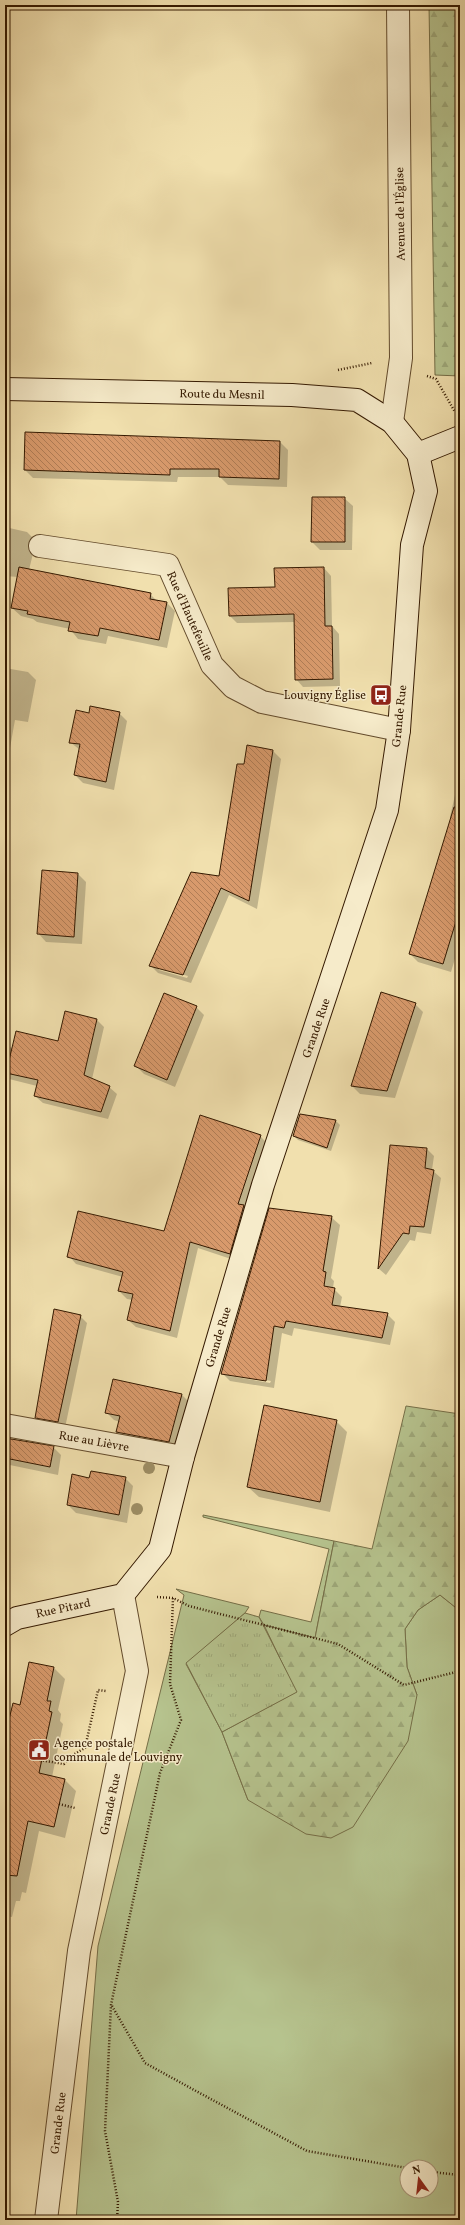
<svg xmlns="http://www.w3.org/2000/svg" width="465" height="2225" font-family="Vollkorn,serif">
	<defs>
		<pattern id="forest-firs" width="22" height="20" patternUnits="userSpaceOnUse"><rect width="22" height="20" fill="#b6c38e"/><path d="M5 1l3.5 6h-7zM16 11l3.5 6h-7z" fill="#9da779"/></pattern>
		<pattern id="park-tufts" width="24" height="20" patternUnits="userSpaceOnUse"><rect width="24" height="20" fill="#b6c38e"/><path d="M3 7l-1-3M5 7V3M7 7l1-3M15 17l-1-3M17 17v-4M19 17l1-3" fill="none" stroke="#9da779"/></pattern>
		<pattern id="building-back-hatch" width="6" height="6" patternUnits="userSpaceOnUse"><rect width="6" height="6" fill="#d89a6c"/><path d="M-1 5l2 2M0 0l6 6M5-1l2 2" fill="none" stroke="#b07d56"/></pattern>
	</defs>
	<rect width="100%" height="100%" fill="#f1e0ae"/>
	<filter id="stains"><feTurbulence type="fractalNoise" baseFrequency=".005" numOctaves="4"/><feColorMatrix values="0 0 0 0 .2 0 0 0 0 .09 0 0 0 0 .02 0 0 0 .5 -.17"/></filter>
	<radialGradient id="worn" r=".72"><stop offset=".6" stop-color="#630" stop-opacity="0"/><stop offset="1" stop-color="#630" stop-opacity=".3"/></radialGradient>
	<g fill="#b6c38e" stroke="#756e47" fill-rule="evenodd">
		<path d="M203 1515 334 1541 315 1638 264 1625 259 1617 261 1610 311 1622 329 1549 203 1517Z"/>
		<path d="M176 1589 249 1607 245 1613 186 1664 222 1732 248 1800 417 1695 407 1667 405 1629 418 1610 440 1595 460 1611V2220H76L98 1946 184 1595ZM407 2167H431V2191H407Z"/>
	</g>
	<g fill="url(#forest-firs)" stroke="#756e47">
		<path d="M429 5H460V376L435 375Z"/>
		<path d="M406 1406 460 1414V1611L440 1595 418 1610 405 1629 407 1667 417 1695 408 1741 353 1827 331 1838 306 1834 248 1800 222 1732 296 1692 264 1625 315 1638 334 1541 372 1549Z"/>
	</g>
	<path fill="url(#park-tufts)" stroke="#756e47" d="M245 1613 259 1617 297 1692 222 1732 186 1663Z"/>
	<g fill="#0003" fill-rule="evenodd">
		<path d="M26 433 280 442 288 450 287 487 228 485 220 477H178L177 482 33 478 25 470Z"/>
		<path d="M344 498 353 506 352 550H320L312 542Z"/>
		<path d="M5 527 27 532 36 541 29 570 150 594 157 601 166 602 175 611 167 648 108 636 106 644 78 639 70 629 37 622 33 619 21 616 12 608 18 577 5 576Z"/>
		<path d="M457 560H460V665L457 662Z"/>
		<path d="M324 568 331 576 332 626 339 634 340 686 303 687 296 679 295 622 237 623 230 616 276 588Z"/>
		<path d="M5 668 28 672 36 680 28 722 15 720 10 748 5 747Z"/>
		<path d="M119 713 127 721 114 790 83 783 75 775 80 750 70 742 89 714Z"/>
		<path d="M248 746 273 751 281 759 257 909 229 895 191 983 158 973 150 965 220 878ZM159 968 188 976 187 978 159 970Z"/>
		<path d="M460 773V942L451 972 418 962 410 954 451 819 450 817Z"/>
		<path d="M43 871 78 874 86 882 82 944 46 942 38 933Z"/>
		<path d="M415 1004 423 1012 395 1098 360 1094 352 1086Z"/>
		<path d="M196 1007 204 1015 175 1087 144 1074 136 1066Z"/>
		<path d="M97 1020 104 1027 92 1079 109 1087 117 1094 108 1119 43 1103 35 1096 37 1086 5 1078V1046L13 1048 59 1042Z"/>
		<path d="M300 1116 336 1121 340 1125 331 1151 298 1140 294 1136Z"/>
		<path d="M260 1136 268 1144 237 1261 198 1248 177 1338 136 1327 128 1320 133 1300 127 1299 119 1291 123 1277 76 1264 69 1256 164 1232Z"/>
		<path d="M391 1146 427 1149 434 1156 432 1170 441 1178 431 1234 417 1232 415 1241 410 1240 386 1275 379 1269Z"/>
		<path d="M331 1217 340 1225 331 1278 334 1281 333 1288 342 1297 340 1307 387 1314 395 1322 390 1345 294 1328 292 1336 282 1333 274 1388 230 1381 222 1373ZM230 1374 271 1381 270 1383 230 1376Z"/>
		<path d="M54 1310 80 1316 87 1323 65 1428 43 1424 36 1417Z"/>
		<path d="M113 1380 182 1395 190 1403 177 1449 126 1440 118 1432 120 1422 114 1420 106 1412Z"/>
		<path d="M336 1421 347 1432 330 1512 259 1497 248 1487Z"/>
		<path d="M5 1439 53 1447 61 1455 58 1475 5 1464Z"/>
		<path d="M125 1478 133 1486 127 1523 76 1513 68 1505 90 1479Z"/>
		<path d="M54 1668 65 1679 58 1710 61 1714 60 1721 63 1724 52 1777 65 1780 76 1791 65 1838 39 1831 26 1893 22 1892 20 1901H16L12 1917 5 1916V1740L20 1706Z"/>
	</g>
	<g fill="url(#building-back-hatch)" stroke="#341900">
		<path d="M25 432 280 441 279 479 219 477V469H170V475L24 470Z"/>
		<path d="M312 497H345V542H311Z"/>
		<path d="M19 567 151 593 150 599 167 602 159 640 100 628 98 636 68 631 70 622 27 614 28 611 11 608Z"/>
		<path d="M324 567 325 626H332L333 679 295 680 294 614 229 616 228 588 275 587 274 568Z"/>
		<path d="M90 706 120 712 106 782 74 775 80 744 69 743 76 710 89 713Z"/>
		<path d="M247 745 273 750 249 901 221 888 183 975 149 966 191 872 219 876 237 764H244Z"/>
		<path d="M454 807 460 808V908L443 964 409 954Z"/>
		<path d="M42 870 78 873 74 937 37 934Z"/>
		<path d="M381 992 416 1003 387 1091 351 1086Z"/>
		<path d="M164 993 197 1006 167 1080 134 1066Z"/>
		<path d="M65 1011 97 1019 84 1075 110 1086 101 1112 34 1096 38 1080 6 1073 16 1031 58 1041Z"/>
		<path d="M300 1114 336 1120 327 1148 293 1136Z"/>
		<path d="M200 1115 261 1135 238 1204 244 1205 230 1254 190 1242 170 1331 127 1320 133 1294 118 1291 123 1272 67 1257 78 1211 164 1231Z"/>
		<path d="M390 1145 427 1148 425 1168 434 1170 424 1227 410 1226 409 1234 403 1233 378 1269Z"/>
		<path d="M269 1208 332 1216 323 1271 326 1272 324 1286 335 1288 332 1305 388 1313 382 1338 286 1321 284 1328 274 1326 266 1381 221 1374Z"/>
		<path d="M54 1309 81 1315 58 1422 35 1418Z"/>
		<path d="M113 1379 182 1394 169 1442 116 1432 120 1416 105 1413Z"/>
		<path d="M264 1405 337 1420 320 1502 247 1487Z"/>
		<path d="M5 1438 54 1446 50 1467 5 1458Z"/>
		<path d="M91 1471 126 1477 119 1515 67 1505 72 1474 89 1478Z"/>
		<path d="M29 1662 54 1667 47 1701H51L49 1711 52 1712 39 1773 65 1779 54 1827 28 1821 17 1876 5 1875V1736L13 1703 20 1705Z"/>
	</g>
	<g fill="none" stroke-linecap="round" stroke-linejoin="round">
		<g stroke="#634b2c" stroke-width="24">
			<g id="street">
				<path d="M392 422 401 358 398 5"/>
				<path d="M40 546 168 565 212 665 233 687 262 702 399 730"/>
				<path d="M5 1425 183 1457"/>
				<path d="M46 2220 79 1951 137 1671 123 1595"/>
			</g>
		</g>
		<g stroke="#341900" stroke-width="24">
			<g id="secondary">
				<path d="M5 389 292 395 357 400 392 422 418 454 426 491 412 545 399 730 387 810 263 1185 183 1457 160 1549 123 1595 17 1618 5 1625"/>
				<path d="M418 454 460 437"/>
			</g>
		</g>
		<g stroke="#341900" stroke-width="2.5" stroke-dasharray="1 2" stroke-linecap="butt">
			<path d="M338 370 372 363"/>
			<path d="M427 376 436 379 455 412"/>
			<path d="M157 1597 173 1598 189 1606 338 1644 404 1685 460 1671"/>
			<path d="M40 1760 64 1764 71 1756 85 1748 98 1690 106 1691"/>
			<path d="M59 1804 75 1808"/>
			<path d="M112 2006 145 2063 196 2091 307 2151 407 2168"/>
			<path d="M431 2172 460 2175"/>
			<path d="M117 2220 118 2202 105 2131 111 2005 160 1773 181 1720 170 1684 173 1598"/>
		</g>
		<use href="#street" stroke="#f6ebca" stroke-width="22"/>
		<use href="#secondary" stroke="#f6ebca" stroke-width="22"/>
	</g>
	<g fill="#9e8f66">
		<circle cx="149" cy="1468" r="6"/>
		<circle cx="137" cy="1509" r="6"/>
	</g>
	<defs>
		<g id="bus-square" transform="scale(1.15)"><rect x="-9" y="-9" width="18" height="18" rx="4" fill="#8f2418" stroke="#f6ebca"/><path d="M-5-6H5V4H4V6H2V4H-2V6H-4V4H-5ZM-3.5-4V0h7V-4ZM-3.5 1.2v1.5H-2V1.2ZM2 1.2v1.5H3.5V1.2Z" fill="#fff"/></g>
		<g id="civic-square" transform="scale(1.15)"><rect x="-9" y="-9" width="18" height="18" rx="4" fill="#8f2418" stroke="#f6ebca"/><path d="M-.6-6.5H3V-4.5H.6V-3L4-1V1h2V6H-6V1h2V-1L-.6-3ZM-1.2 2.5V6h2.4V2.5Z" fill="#fff"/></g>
	</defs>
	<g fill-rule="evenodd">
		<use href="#bus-square" x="381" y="695"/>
		<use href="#civic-square" x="39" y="1750"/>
	</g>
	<g text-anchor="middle" stroke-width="3" stroke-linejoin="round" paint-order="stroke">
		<g font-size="12" fill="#341900" stroke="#f6ebca">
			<text transform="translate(400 214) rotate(-91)" y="4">Avenue de l'Église</text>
			<text transform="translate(222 394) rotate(1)" y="4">Route du Mesnil</text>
			<text transform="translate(190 616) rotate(66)" y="4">Rue d'Hautefeuille</text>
			<text transform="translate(399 716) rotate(-84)" y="4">Grande Rue</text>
			<text transform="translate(316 1028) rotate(-71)" y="4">Grande Rue</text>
			<text transform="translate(218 1337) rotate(-73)" y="4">Grande Rue</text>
			<text transform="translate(94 1441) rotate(10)" y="4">Rue au Lièvre</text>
			<text transform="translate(63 1608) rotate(-12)" y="4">Rue Pitard</text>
			<text transform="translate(110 1804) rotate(-78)" y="4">Grande Rue</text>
			<text transform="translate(58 2123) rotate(-83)" y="4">Grande Rue</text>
		</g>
		<g font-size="12" fill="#341900" stroke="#f6ebca" text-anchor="end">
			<text x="366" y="699">Louvigny Église</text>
			<text x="54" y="1747" text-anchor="start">Agence postale<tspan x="54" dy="14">communale de Louvigny</tspan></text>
		</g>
	</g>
	<rect width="465" height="2225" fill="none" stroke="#f1e0ae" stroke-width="20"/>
	<rect x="6" y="6" width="453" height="2213" fill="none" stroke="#341900" stroke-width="2"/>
	<rect x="10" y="10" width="445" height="2205" fill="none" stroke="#341900"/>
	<g transform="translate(419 2179) rotate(345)"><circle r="19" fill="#f6ebca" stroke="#a89779"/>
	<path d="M0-3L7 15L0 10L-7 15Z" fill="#8f2418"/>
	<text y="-6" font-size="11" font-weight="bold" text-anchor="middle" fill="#341900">N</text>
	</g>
	<rect width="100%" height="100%" filter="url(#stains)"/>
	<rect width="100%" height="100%" fill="url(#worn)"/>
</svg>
